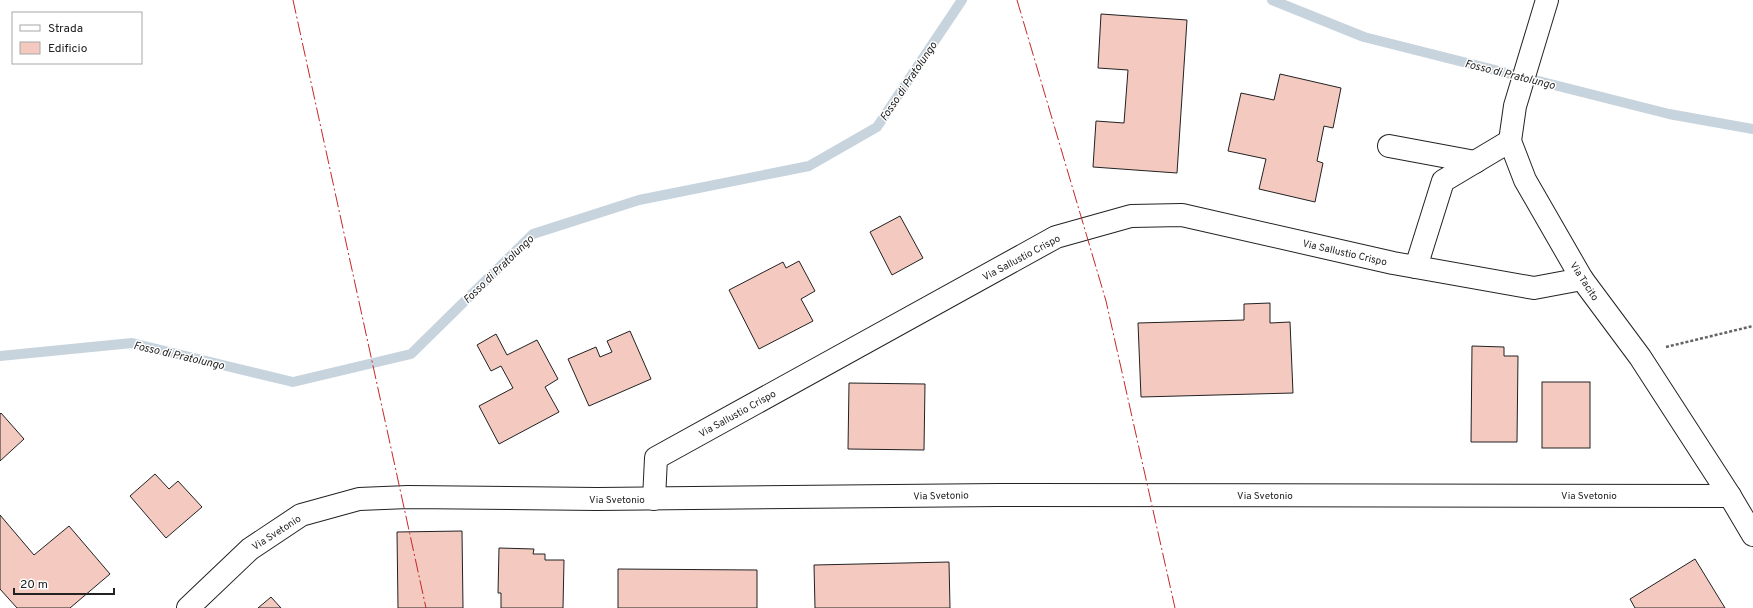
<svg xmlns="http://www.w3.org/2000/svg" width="1753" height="608" font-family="Overpass,sans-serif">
	<rect width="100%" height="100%" fill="#fff"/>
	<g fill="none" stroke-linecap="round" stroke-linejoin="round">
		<g stroke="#c7d3dd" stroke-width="10">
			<path d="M1272 0 1364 37 1669 114 1753 129"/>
			<path d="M0 356 132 343 293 382 411 354 533 234 639 200 809 166 877 127 962 0"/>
		</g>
	</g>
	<g fill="#f3c9c0" stroke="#222">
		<path d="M1101 14 1187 20 1177 173 1093 167 1096 121 1124 123 1128 70 1098 68Z"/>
		<path d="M1280 74 1341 88 1333 128 1324 126 1317 161 1323 163 1315 202 1259 189 1266 159 1228 151 1241 93 1274 100Z"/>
		<path d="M900 216 923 258 892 275 870 232Z"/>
		<path d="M799 261 815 291 801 299 813 321 759 349 729 290 783 262 786 268Z"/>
		<path d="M1270 303V323L1290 322 1293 393 1141 397 1138 323 1244 320V304Z"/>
		<path d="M630 331 651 379 589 406 568 359 596 347 600 357 612 352 607 341Z"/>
		<path d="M496 334 507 355 537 340 558 379 545 387 559 412 499 444 479 406 513 388 501 366 491 371 477 345Z"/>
		<path d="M1472 346 1504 347V356H1518L1517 442H1471Z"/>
		<rect x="1542" y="382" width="48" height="66"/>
		<path d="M849 383 925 384 924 450 848 449Z"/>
		<path d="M1 413 24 439 0 461V414Z"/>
		<path d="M155 474 169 489 178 481 202 507 166 538 130 496Z"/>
		<path d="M0 515 34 555 69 526 110 574 70 608H17L0 589Z"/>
		<path d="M462 531 463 608H398L397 532Z"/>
		<path d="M499 548 534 549 533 554H545V560H564L563 608H501V593H498Z"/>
		<path d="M1695 559 1725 608H1635L1630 599Z"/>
		<path d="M949 562 950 608H815L814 565Z"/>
		<path d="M618 569 757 570V608H618Z"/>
		<path d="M271 597 281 608H258Z"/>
	</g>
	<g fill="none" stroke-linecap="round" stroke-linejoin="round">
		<g stroke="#222" stroke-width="24">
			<g id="street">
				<path d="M1547 0 1515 106 1510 141 1525 180 1582 279 1640 357 1730 496 1753 535"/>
				<path d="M1389 146 1475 162"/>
				<path d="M1416 267 1443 181 1510 141"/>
				<path d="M654 499 656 458 1056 237 1131 216 1182 215 1393 263 1534 288 1582 279"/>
				<path d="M188 608 250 549 301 515 359 499 408 497 597 499 999 495 1730 496"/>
			</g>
		</g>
		<path stroke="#646464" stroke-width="2.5" stroke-dasharray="3 2" stroke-linecap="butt" d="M1666 347 1753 326"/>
		<use href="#street" stroke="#fff" stroke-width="22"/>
		<g stroke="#c62828" stroke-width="1" stroke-dasharray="14 3 2 3" stroke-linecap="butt">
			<path d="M293 0 426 608"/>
			<path d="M1017 0 1106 301 1175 608"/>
		</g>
	</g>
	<g text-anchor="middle" stroke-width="3" stroke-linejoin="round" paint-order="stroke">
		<g font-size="10" fill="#222" stroke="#fff">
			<text transform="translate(1345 252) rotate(13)" y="4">Via Sallustio Crispo</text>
			<text transform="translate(1021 257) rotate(-28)" y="4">Via Sallustio Crispo</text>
			<text transform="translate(1585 281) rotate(57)" y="4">Via Tacito</text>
			<text transform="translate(737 413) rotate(-29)" y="4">Via Sallustio Crispo</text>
			<text transform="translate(941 495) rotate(-1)" y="4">Via Svetonio</text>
			<text x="1265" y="499">Via Svetonio</text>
			<text x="1589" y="499">Via Svetonio</text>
			<text x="617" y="503">Via Svetonio</text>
			<text transform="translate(276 532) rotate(-33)" y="4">Via Svetonio</text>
		</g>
		<g font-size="11" font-style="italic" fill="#222" stroke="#fff">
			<text transform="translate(1510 74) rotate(14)" y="4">Fosso di Pratolungo</text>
			<text transform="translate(908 81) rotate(-56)" y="4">Fosso di Pratolungo</text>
			<text transform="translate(498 269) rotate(-44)" y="4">Fosso di Pratolungo</text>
			<text transform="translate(179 355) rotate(13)" y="4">Fosso di Pratolungo</text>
		</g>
	</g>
	<rect x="12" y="12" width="130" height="52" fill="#ffffff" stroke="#a7a7a7"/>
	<rect x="20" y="25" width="20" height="6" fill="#ffffff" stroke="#a7a7a7"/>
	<text x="48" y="32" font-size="12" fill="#222222">Strada</text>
	<rect x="20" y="42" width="20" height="12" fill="#f3c9c0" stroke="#a7a7a7"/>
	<text x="48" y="52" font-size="12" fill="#222222">Edificio</text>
	<path d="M14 588v6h100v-6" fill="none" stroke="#222222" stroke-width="2"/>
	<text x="20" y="588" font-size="12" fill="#222222" stroke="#ffffff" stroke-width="3" paint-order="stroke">20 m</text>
</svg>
